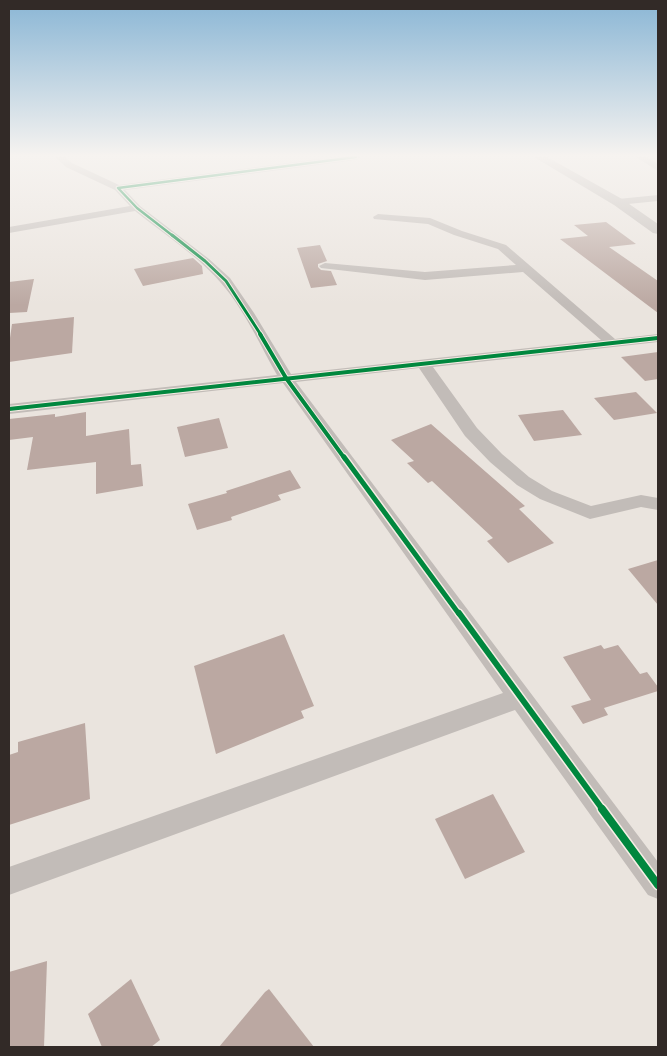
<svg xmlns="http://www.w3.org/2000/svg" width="667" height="1056" font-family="'DM Sans',sans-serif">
	<rect width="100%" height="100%" fill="#eae4de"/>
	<g fill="#bba8a2">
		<path d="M606 222 636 244 609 247 658 281V313L560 239 588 236 574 225Z"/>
		<path d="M320 245 327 261 318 264V267L321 270 331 271 337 285 311 288 297 248Z"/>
		<path d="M193 258 202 266 203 274 143 286 134 269Z"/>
		<path d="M34 279 27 312 9 313V282Z"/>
		<path d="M74 317 72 353 9 362V345L12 324Z"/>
		<path d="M658 352V379L645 381 621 357Z"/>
		<path d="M636 392 657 413 614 420 594 398Z"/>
		<path d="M563 410 582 435 534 441 518 415Z"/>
		<path d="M86 412V436L129 429 131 465 141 464 143 486 96 494V462L27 470 33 437 9 440V419L55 414V417Z"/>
		<path d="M219 418 228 448 185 457 177 427Z"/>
		<path d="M431 424 525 506 519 509 554 543 508 563 487 541 493 538 432 481 428 483 407 463 414 461 391 440Z"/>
		<path d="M290 470 301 488 278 495 281 500 231 517 232 520 197 530 188 504 227 493 226 491Z"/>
		<path d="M658 560V605L628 569Z"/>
		<path d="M284 634 314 706 301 711 304 718 216 754 194 666Z"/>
		<path d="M601 645 604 649 618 645 640 674 647 672 658 687V691L604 708 608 715 583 724 571 706 591 700 563 657Z"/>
		<path d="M85 723 90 799 9 825V755L18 752V742Z"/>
		<path d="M493 794 525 852 465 879 435 819Z"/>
		<path d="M47 961 44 1047H9V972Z"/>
		<path d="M131 979 160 1040 151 1047H102L88 1014Z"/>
		<path d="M269 989 314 1047H219L265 992Z"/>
	</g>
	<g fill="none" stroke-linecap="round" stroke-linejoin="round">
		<g fill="#c2bcb8" fill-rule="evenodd">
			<path d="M55 157H65L72 163 119 185 334 157H360L356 160 125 190 140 206 209 259 230 278 254 313 291 374 601 340 523 272 425 280 321 268 319 266 325 263 425 272 516 265 498 249 454 235 428 224 374 219 373 217 378 214 430 218 462 231 506 245 615 339 658 334V342L433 367 477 428 502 454 529 477 552 491 591 506 641 495 658 498V510L641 507 590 519 540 499 517 485 490 462 465 436 419 368 296 382 658 862V899L648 895 515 710 9 895V867L503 693 283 383 9 414V404L277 375C260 345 244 309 221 283 197 255 164 234 135 211L9 233V227L130 206 115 190 66 167Z"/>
			<path d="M636 157H647L658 164V171Z"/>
			<path d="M658 195V201L618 205 613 202 618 199Z"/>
		</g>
		<path fill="#c2bcb8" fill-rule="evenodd" d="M534 157H547L622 199 658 224V234L653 233 614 205Z"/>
		<g stroke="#f6eee5" stroke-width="4.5">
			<path id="cycleway-far5" d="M173 236 137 208 118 188 356 157"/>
		</g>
		<g stroke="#f6eee5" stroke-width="5">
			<path id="cycleway-far4" d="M172 235 205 261 226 281 261 335"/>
		</g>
		<g stroke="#f6eee5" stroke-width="6">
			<g id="cycleway-far3">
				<path d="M260 334 286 378 345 459"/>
				<path d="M9 409 658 338"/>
			</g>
		</g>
		<g stroke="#f6eee5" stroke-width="8">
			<path id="cycleway-far2" d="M344 457 459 614"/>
		</g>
		<g stroke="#f6eee5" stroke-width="9">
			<path id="cycleway-far1" d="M459 613 603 810"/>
		</g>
		<g stroke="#f6eee5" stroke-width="11">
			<path id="cycleway" d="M602 809 658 885"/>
		</g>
		<use href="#cycleway-far5" stroke="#00873e" stroke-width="2.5"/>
		<use href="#cycleway-far4" stroke="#00873e" stroke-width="3"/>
		<use href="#cycleway-far3" stroke="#00873e" stroke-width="4"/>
		<use href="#cycleway-far2" stroke="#00873e" stroke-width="5"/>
		<use href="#cycleway-far1" stroke="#00873e" stroke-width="6"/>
		<use href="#cycleway" stroke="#00873e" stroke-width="8"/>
	</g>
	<linearGradient id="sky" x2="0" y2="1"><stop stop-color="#8ab6d5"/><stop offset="0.51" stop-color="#f6f3f0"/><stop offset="1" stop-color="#f6f3f0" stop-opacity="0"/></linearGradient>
	<rect width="667" height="305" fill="url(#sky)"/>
	<rect width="667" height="1056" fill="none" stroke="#322a27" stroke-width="20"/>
</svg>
